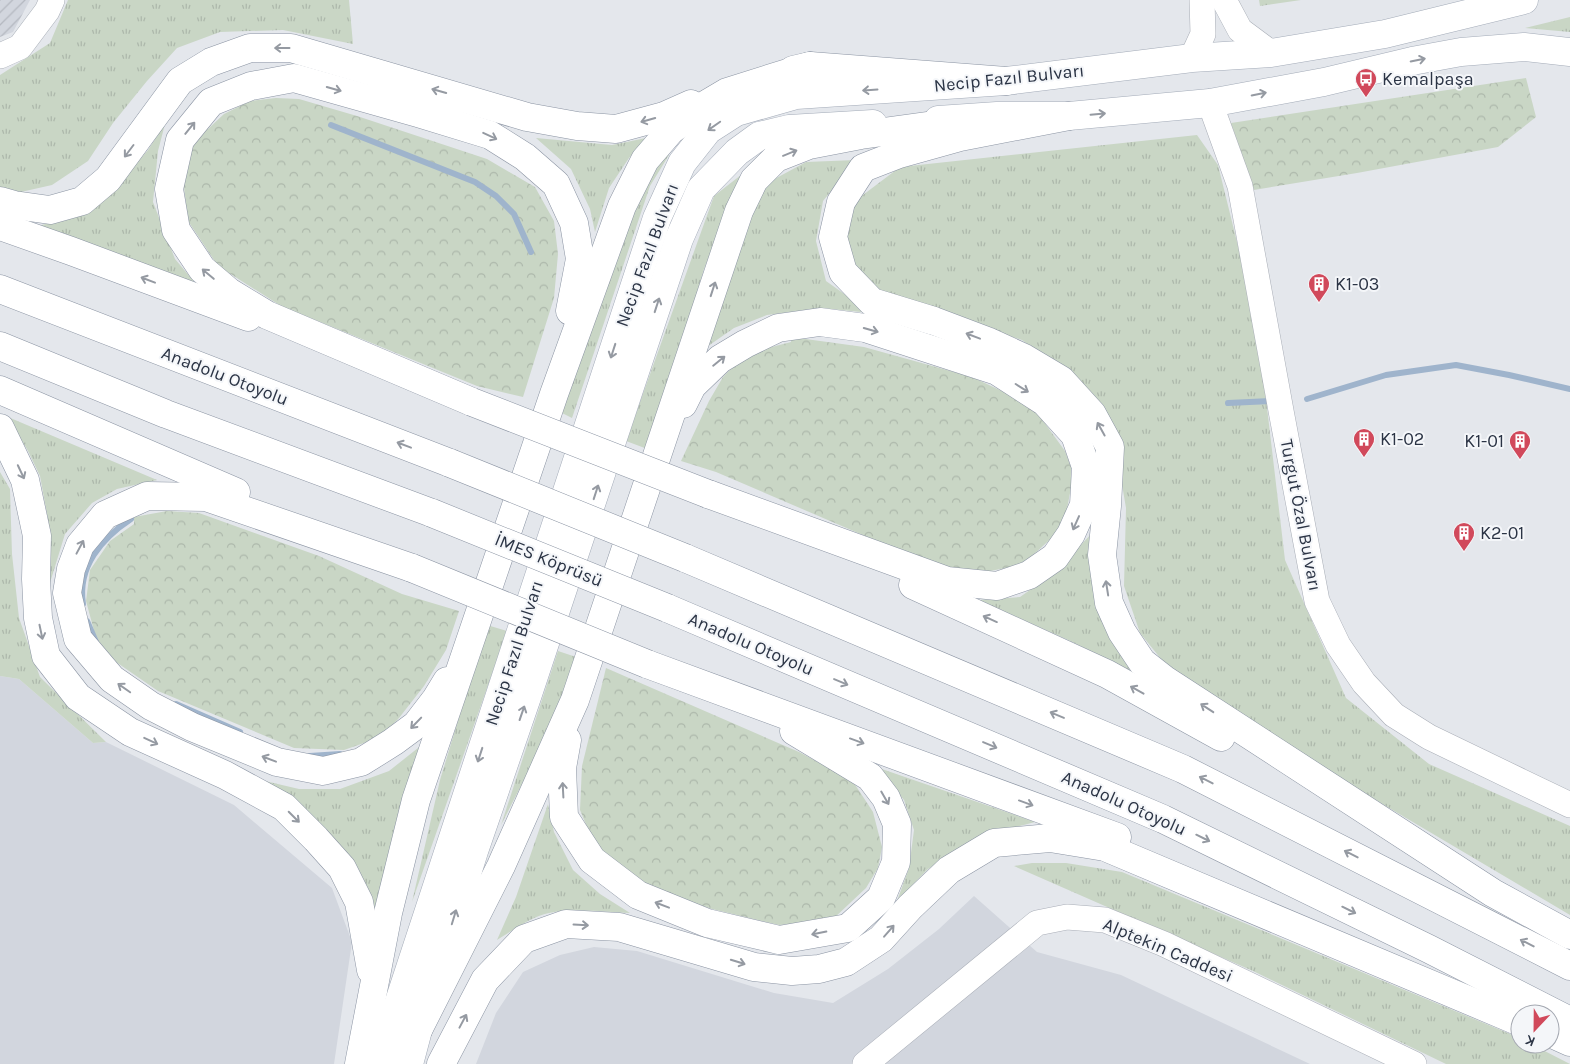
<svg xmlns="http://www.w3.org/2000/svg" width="1570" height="1064" font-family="Karla,sans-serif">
	<defs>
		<pattern id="industrial-furrows" width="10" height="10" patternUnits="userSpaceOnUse" patternTransform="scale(1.25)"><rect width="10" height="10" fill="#d2d6de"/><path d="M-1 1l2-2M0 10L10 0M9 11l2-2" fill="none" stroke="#b4b8c0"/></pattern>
		<pattern id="grass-tufts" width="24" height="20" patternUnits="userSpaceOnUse" patternTransform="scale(1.25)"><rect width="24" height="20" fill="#c9d6c5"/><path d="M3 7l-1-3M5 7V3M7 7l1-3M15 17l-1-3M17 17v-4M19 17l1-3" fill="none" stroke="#adb8ab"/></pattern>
		<pattern id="forest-crowns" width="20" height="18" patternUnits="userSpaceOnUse" patternTransform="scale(1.25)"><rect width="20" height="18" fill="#c9d6c5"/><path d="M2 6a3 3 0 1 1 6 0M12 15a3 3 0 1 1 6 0" fill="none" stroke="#adb8ab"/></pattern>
	</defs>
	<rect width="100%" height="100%" fill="#e4e7ec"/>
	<g fill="#d2d6de">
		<path d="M0 676 19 679 93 743 106 742 234 805 332 888 352 942 334 1064H0Z"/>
		<path d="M974 896 1037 952 1121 975 1310 1064H476L496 1013 523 972 560 955 594 947 637 951 774 993 833 1003 888 969 939 929Z"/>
	</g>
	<path fill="url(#industrial-furrows)" d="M0 0H30L13 32 0 37Z"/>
	<g fill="url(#grass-tufts)">
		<path d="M68 0H349L353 44 283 30 220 32 177 48 147 81 113 123 88 161 52 185 12 194 0 191V75L50 43Z"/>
		<path d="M1259 0H1301L1260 6Z"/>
		<path d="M1570 17V32L1525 28Z"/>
		<path d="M165 124 158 151 153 202 175 259 197 285 38 226 65 219 115 188 148 150Z"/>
		<path d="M1197 135 1218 165 1257 323 1285 560 1346 698 1429 764 1570 826V915L1379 802 1174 675 1140 633 1124 586 1126 508 1111 420 1081 383 1022 340 906 302 873 288 855 267 846 239 847 207 900 167Z"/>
		<path d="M536 138 612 145 646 138 629 158 609 188 595 232 590 209 571 169Z"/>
		<path d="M662 150 669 155 650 186 572 418 558 411 639 186Z"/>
		<path d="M856 160 823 201 816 241 826 281 871 313 821 308 767 315 734 328 701 351 749 215 769 182 806 162Z"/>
		<path d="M741 175 704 269 650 450 626 441 714 196Z"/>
		<path d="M8 417 157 480 117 489 92 503 65 534 49 586V525L40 476 28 451Z"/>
		<path d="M0 472 10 489 12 554 19 618 40 677 106 742 93 743 19 679 0 676Z"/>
		<path d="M1095 530 1146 678 1068 640 979 600 1020 597 1054 573Z"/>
		<path d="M487 625 507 631 412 902 440 780Z"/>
		<path d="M558 651 576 657 547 735 501 825Z"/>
		<path d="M423 744 381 923 360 879 316 820 265 781 299 789H340L389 771Z"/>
		<path d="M876 767 1035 822 981 836 928 869 897 901 909 868 914 830 904 800Z"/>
		<path d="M548 804 554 832 573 870 600 894 630 913C606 912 573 908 549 913 532 916 512 931 497 940L516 897Z"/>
		<path d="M1032 863H1066L1122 872 1515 1036 1520 1038V1044H1531L1570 1064H1446L1253 971 1014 866Z"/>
	</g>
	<g fill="url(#forest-crowns)">
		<path d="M1526 78 1536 117 1498 147 1357 173 1254 190 1231 123Z"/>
		<path d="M276 98 299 99 357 116 487 159 535 187 554 221 558 254 554 298 523 397 477 386 281 306 218 266 188 221 183 179 191 146 204 127 208 129 224 114 250 101Z"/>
		<path d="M791 337 864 347 972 377 1006 393 1036 411 1065 451 1071 467V488L1066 514 1054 536 1022 565 974 574 914 557 716 472 681 461 709 401 723 377 745 354 791 342Z"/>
		<path d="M167 511 199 513 319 556 402 594 459 611 446 650 424 686 399 718 381 737 344 750 294 748 158 691 116 662 96 638 86 601 90 570 110 541 134 524V517Z"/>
		<path d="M606 668 799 752 852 780 873 812 882 847 878 868 866 888 832 920 779 925 712 909 647 887 610 860 590 834 580 810 582 766Z"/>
	</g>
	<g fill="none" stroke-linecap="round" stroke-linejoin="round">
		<g stroke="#9fb4cc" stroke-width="6">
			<path d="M331 125 475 182 496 196 514 214 531 252"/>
			<path d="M1307 399 1386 375 1456 365 1509 375 1570 389"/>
			<path d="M1228 403 1271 401"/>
			<path d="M83 604C77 567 102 538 131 519"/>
			<path d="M87 621 96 642"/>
			<path d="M176 704 240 732"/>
			<path d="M310 756 340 754"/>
		</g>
		<g stroke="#a9aeb7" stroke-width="26">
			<g id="secondary">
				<path d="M1224 0 1240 30 1271 53"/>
				<path d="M0 56 20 47 47 11 52 0"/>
				<path d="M1192 58 1203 34 1202 0"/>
				<path d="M1210 103 1240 186 1282 416 1317 601 1338 645 1364 683 1394 715 1429 737 1570 805"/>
				<path d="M865 1064 1037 923 1067 917 1105 920 1164 944 1414 1064"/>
			</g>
		</g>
		<g stroke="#a3abb8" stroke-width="29">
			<g id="primary">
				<path d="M938 120 997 116H1069L1210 103 1324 82 1412 61 1461 52 1524 47 1570 52"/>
				<path d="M381 1064 392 1023 657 218 682 163 708 130 736 112 796 95 1006 81 1192 58 1271 53 1385 34 1524 0"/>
				<path d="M409 1064 418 1030 474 851 528 694 679 239 701 189 737 152 759 136 789 129 873 124"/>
			</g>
		</g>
		<g stroke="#8b94a3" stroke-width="29">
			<g id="highway">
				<path d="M793 70 810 66 1006 81"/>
				<path d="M1069 116 960 137 899 154 863 168 841 202 833 237 843 272 872 302 934 321 987 341 1024 358 1061 380 1092 414 1110 447 1107 506 1102 555 1109 603 1122 632 1142 662 1165 680 1493 893 1570 935"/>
				<path d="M0 201 14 205 50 210 82 201 108 179 180 81 211 62 250 48H291L527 117 577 126 616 129 664 116 691 104"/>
				<path d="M0 226 71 251 248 317"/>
				<path d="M0 289 450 463"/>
				<path d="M0 346 166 414 432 513"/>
				<path d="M0 390 236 492"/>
				<path d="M472 402 267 315 229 292 202 269 176 230 169 189 180 140 211 102 251 86 294 78 418 113 490 135 525 157 556 184 574 223 580 259 570 311"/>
				<path d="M683 404 692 386 720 359 745 344 778 328 820 322 865 328 997 371 1045 402 1075 435 1086 467 1084 505 1071 534 1055 557 1029 575 997 586 947 581 708 494"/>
				<path d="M0 428 25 480 37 536 36 579 38 618 46 656 78 697 130 732 225 775 284 807 316 839 342 868 359 902 371 970"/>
				<path d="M685 558 1183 769 1570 966"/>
				<path d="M412 568 206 497 147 496 105 515 80 545 71 569 67 593 78 639 112 679 151 706 192 727 277 762 323 771 361 762 393 742 416 725 436 699 447 681"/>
				<path d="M913 585 1107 674 1221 737"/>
				<path d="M667 608 1163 819 1429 949 1570 1021"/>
				<path d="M647 664 1117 837"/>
				<path d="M567 740 562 768 564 817 592 860 638 895 707 923 779 940 848 928 881 898 896 862 897 824 886 798 870 777 794 731"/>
				<path d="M418 1030 501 866 575 700 739 211 754 180 776 158 809 145 861 135 963 121"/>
				<path d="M1550 1033 1570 1042"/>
				<path d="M359 1064 388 913 416 800 554 394 622 206 645 160 670 131 700 108 727 92 810 66"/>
				<path d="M441 1064 485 980 524 939 566 924 619 927 754 967 792 971 819 969 846 962 881 939 910 907 949 870 994 843 1050 838 1105 847 1520 1022"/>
			</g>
		</g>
		<use href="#secondary" stroke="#fff" stroke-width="25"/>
		<use href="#primary" stroke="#fff" stroke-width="28"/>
		<use href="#highway" stroke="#fff" stroke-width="28"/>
		<g stroke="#8b94a3" stroke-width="29" stroke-linecap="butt">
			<g id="highway-bridge">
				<path d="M472 402 708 494"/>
				<path d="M450 463 685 558"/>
				<path d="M432 513 667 608"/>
				<path d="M412 568 647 664"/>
			</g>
		</g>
		<use href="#highway-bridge" stroke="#fff" stroke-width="28"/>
	</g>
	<defs><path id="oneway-shaft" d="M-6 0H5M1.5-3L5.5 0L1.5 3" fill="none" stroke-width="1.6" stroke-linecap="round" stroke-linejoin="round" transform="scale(1.25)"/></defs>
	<g stroke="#959aa2">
		<use href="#oneway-shaft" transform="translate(282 48) rotate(180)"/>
		<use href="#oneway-shaft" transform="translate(1418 60) rotate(-11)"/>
		<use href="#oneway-shaft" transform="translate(334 89) rotate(16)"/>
		<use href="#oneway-shaft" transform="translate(870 90) rotate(176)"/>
		<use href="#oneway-shaft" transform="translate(439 91) rotate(-164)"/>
		<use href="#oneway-shaft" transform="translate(1259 94) rotate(-11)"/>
		<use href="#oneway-shaft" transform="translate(1098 114) rotate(-5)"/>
		<use href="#oneway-shaft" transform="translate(648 120) rotate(164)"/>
		<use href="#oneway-shaft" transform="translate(714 126) rotate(145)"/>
		<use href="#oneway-shaft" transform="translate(190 128) rotate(-51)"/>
		<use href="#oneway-shaft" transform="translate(490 136) rotate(25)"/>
		<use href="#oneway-shaft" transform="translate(129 151) rotate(127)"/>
		<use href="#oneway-shaft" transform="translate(790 153) rotate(-22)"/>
		<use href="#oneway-shaft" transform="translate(208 274) rotate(-140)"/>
		<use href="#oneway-shaft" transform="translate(148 280) rotate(-159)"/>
		<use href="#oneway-shaft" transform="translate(713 289) rotate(-72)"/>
		<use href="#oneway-shaft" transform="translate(657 305) rotate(-72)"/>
		<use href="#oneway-shaft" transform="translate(871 330) rotate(16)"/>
		<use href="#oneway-shaft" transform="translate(973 336) rotate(-159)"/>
		<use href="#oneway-shaft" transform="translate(613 351) rotate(108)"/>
		<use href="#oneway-shaft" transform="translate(719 361) rotate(-39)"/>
		<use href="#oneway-shaft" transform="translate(1022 388) rotate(32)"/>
		<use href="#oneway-shaft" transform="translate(1101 429) rotate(-119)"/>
		<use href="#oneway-shaft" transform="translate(404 445) rotate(-159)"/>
		<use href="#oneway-shaft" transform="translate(21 472) rotate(65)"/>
		<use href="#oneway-shaft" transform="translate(596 492) rotate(-72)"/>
		<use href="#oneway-shaft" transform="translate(1076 523) rotate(114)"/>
		<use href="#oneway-shaft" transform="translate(80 547) rotate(-62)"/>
		<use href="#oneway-shaft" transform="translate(1107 588) rotate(-99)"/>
		<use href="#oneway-shaft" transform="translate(990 619) rotate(-156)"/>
		<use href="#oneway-shaft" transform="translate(41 632) rotate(78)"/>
		<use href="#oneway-shaft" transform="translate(841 682) rotate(23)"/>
		<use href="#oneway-shaft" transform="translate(124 688) rotate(-145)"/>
		<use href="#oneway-shaft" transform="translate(1137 690) rotate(-151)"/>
		<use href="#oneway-shaft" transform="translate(1207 708) rotate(-147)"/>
		<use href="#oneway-shaft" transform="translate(522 713) rotate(-71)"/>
		<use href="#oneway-shaft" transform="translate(1057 715) rotate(-157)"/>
		<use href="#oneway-shaft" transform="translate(416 723) rotate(134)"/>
		<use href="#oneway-shaft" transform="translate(151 741) rotate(25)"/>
		<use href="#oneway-shaft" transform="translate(857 741) rotate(20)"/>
		<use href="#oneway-shaft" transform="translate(990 745) rotate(23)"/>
		<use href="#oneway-shaft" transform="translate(480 755) rotate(108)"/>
		<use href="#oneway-shaft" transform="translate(269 759) rotate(-159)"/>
		<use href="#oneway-shaft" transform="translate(1206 780) rotate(-153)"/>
		<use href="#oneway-shaft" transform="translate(563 790) rotate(-93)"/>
		<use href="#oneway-shaft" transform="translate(885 798) rotate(60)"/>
		<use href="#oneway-shaft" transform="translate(1026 803) rotate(20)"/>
		<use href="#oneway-shaft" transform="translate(294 817) rotate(45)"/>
		<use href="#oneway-shaft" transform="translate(1203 838) rotate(26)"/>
		<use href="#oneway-shaft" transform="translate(1351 854) rotate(-153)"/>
		<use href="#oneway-shaft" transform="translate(662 905) rotate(-159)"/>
		<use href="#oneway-shaft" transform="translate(1349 910) rotate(26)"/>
		<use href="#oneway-shaft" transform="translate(454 917) rotate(-73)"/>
		<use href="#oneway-shaft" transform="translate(581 925) rotate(3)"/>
		<use href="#oneway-shaft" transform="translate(889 931) rotate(-49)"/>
		<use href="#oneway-shaft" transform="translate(819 933) rotate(169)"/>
		<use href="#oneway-shaft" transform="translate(1527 943) rotate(-153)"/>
		<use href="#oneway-shaft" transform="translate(738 962) rotate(17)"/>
		<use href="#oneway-shaft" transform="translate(463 1021) rotate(-62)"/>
	</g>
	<defs>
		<g id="bus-pin" transform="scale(1.125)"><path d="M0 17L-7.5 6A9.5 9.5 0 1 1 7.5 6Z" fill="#d1495b" stroke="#f4f6f9"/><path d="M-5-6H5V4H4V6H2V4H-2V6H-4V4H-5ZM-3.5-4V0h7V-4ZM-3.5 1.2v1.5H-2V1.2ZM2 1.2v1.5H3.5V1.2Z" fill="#fff"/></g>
		<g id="building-pin" transform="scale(1.125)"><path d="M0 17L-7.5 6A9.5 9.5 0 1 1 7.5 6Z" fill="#d1495b" stroke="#f4f6f9"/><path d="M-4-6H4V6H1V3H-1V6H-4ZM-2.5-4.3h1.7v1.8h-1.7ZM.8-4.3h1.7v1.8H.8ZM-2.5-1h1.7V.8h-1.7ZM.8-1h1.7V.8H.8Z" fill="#fff"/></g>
	</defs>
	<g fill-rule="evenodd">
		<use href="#bus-pin" x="1366" y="79"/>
		<use href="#building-pin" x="1319" y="284"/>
		<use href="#building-pin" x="1364" y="439"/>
		<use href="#building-pin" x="1520" y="441"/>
		<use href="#building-pin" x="1464" y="533"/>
	</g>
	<g text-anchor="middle" stroke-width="4" stroke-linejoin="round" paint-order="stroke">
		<g font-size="18" fill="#2b3445" stroke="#f4f6f9">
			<text transform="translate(1009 78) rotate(-6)" y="6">Necip Fazıl Bulvarı</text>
			<text transform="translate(647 255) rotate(-70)" y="6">Necip Fazıl Bulvarı</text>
			<text transform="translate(225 376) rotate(21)" y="6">Anadolu Otoyolu</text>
			<text transform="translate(1301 515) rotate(79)" y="6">Turgut Özal Bulvarı</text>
			<text transform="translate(549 560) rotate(22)" y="6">İMES Köprüsü</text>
			<text transform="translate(751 644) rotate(23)" y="6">Anadolu Otoyolu</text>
			<text transform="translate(514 653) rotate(-72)" y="6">Necip Fazıl Bulvarı</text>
			<text transform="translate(1124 803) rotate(24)" y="6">Anadolu Otoyolu</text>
			<text transform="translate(1168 950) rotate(23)" y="6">Alptekin Caddesi</text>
		</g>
		<g font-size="18" fill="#2b3445" stroke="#f4f6f9" text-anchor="start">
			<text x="1382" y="85">Kemalpaşa</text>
			<text x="1335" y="290">K1-03</text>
			<text x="1380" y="445">K1-02</text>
			<text x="1504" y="447" text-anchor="end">K1-01</text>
			<text x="1480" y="539">K2-01</text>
		</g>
	</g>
	<g transform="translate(1535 1029) rotate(202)"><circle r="24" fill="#f4f6f9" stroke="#a4a8b1"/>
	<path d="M0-4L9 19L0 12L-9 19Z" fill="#d1495b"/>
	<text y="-8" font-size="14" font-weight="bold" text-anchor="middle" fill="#2b3445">K</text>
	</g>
</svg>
